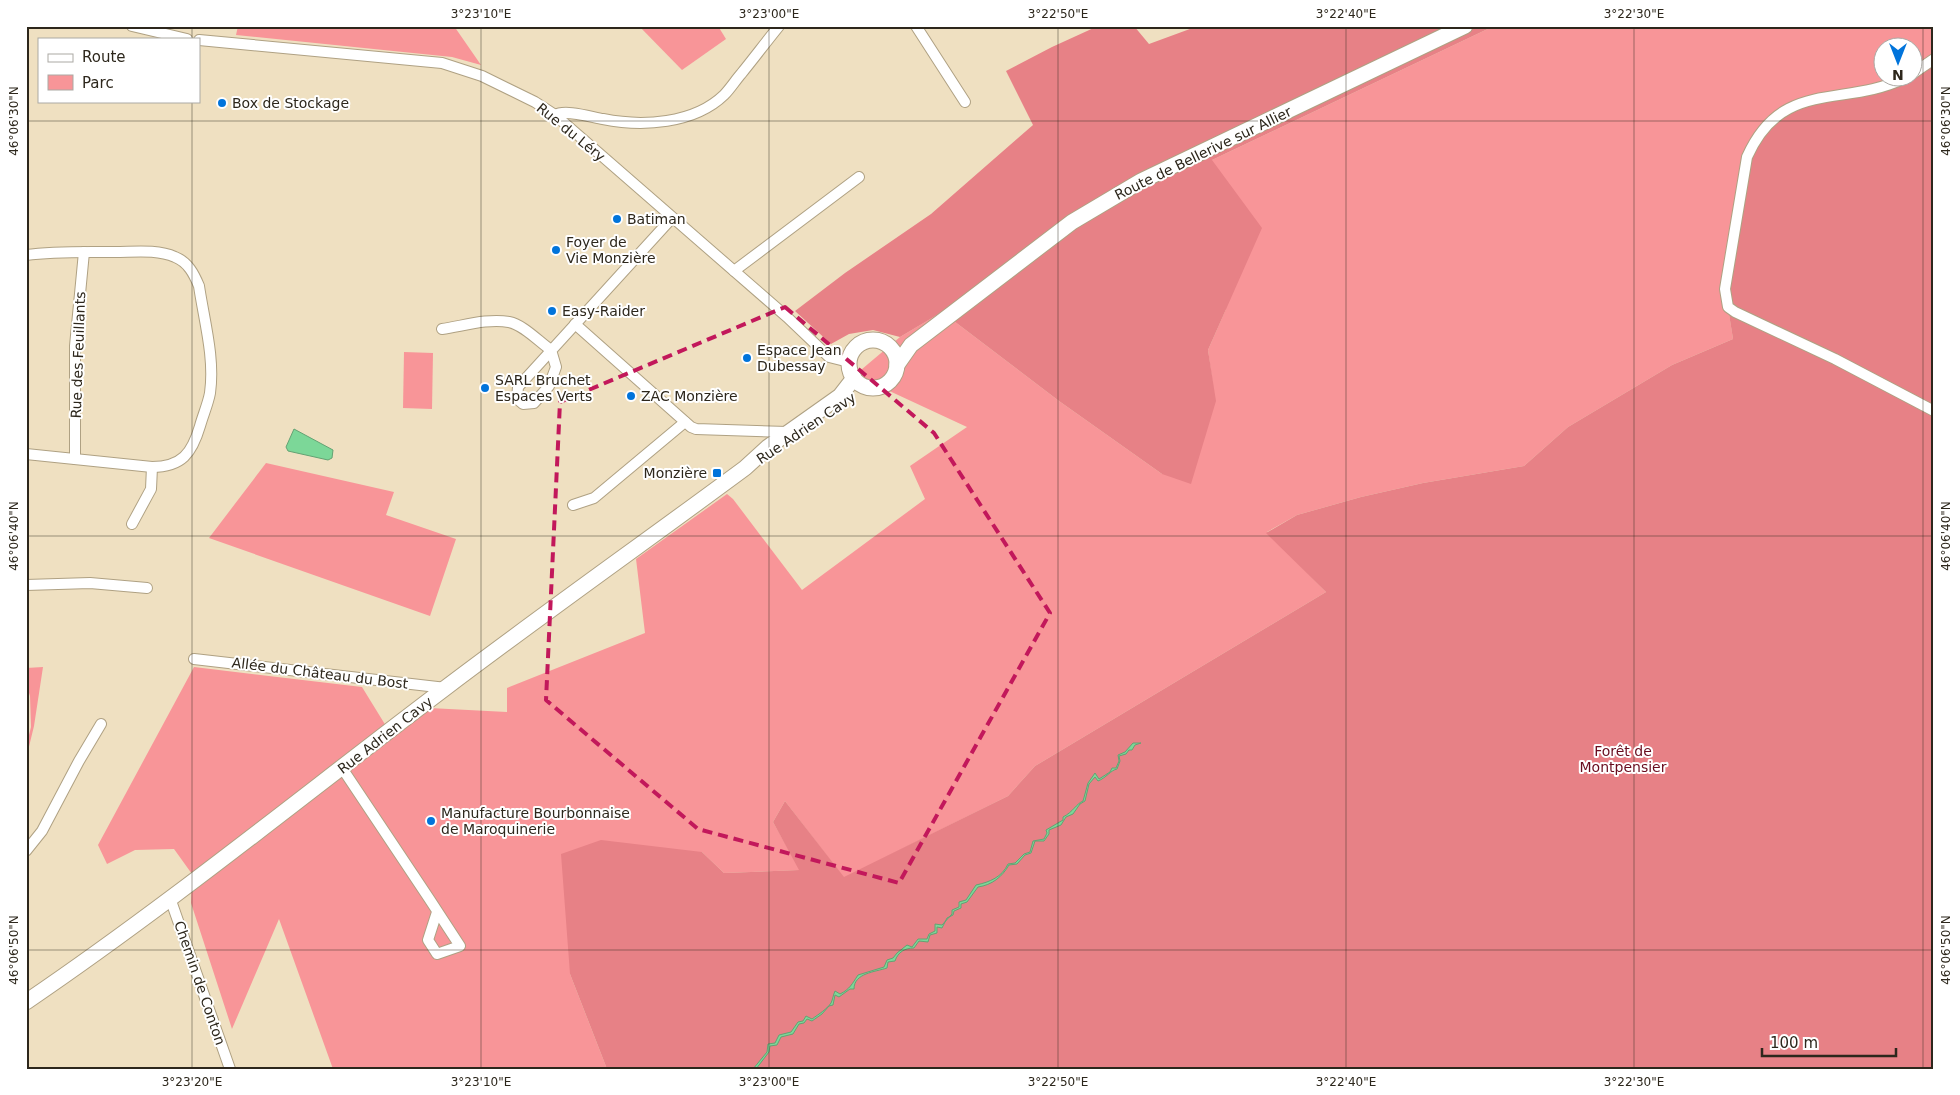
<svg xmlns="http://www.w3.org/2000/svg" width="1960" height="1095" font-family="'DejaVu Sans',sans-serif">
	<rect width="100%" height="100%" fill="#efe0c1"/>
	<g fill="#f89598">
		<path d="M238 26H454L481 65 452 57 236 35Z"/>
		<path d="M639 26H718L726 39 682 70Z"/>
		<path d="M1494 26H1934V59L1913 74 1912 48H1882V78H1905L1728 307 1733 339 1672 365 1568 427 1524 466 1423 483 1361 497 1297 515 1267 532 1326 592 1035 766 1008 796 844 878 785 801 773 822 800 870 724 873 702 852 570 974 607 1069H333L279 919 232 1029 191 903 192 874 174 849 135 850 107 864 98 845 194 667 362 687 386 726 410 707 507 712V688L645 633 636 559 727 494 733 499 802 590 925 499 910 466 967 427 855 375 900 337 942 312 1059 401 1162 474 1215 401 1208 350 1226 309 1212 160Z"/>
		<path d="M404 352 433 353 432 409 403 408Z"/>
		<path d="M266 463 394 492 386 515 456 539 430 616 209 538Z"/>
		<path d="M43 667 34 726 26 759V747L31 727 30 696 26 683V668Z"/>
	</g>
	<g fill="#e78186">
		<path d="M1098 26H1134L1149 44 1198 26H1494L1212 160 1262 228 1208 350 1216 401 1191 484 1162 474 1059 401 942 312 900 337 873 330 849 334 831 344 795 311 845 273 931 214 1033 125 1006 71 1052 47Z"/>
		<path d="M1934 59V1069H607L570 974 561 854 601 840 702 852 724 873 799 870 773 822 785 801 844 877 1008 796 1035 766 1326 592 1266 533 1297 515 1361 497 1423 483 1524 466 1568 427 1672 365 1733 339 1725 289 1747 157 1785 110 1897 81Z"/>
	</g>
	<g fill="#7cd798" stroke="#64a273">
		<path d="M294 429 333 450 332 458 328 460 288 451 286 447Z"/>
		<path d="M1133 743H1141L1135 745 1132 750H1129L1126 754 1119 756 1120 761 1117 769C1111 770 1106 778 1098 781L1095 777 1089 784 1085 801 1080 804 1073 814 1066 817 1061 825 1049 830V834L1044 841H1035L1031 853 1025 855 1017 864 1009 865C1002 877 992 885 978 887L967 902 961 904V908L954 911 953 915 947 918 942 928 937 927V933L930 935 928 942 919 941 914 948C905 948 898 952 895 961L888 962 887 968C875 972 854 973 854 989H850L839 997 835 995 833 1005 829 1006 822 1014 812 1021 807 1019 804 1023 799 1024 793 1034 781 1037 777 1045 770 1046 769 1052 756 1069H753L767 1052 768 1044 775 1043 779 1035 791 1032 798 1022 803 1021 806 1016 812 1019C819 1014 827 1009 831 1003 833 999 833 995 835 991L840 994C850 989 852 984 858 975L884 967 887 960 893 958 897 953 907 945 912 947 918 939H927L929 934 935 931V924L942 925 952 914V910L959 907V902L966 900 976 885C990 882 1002 877 1008 864L1015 863 1024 854 1030 852 1033 841 1044 839 1047 833 1046 830 1063 820V817C1073 812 1076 804 1083 801L1088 783 1095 773 1099 779 1110 772 1112 768H1116L1119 761 1118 755 1125 752Z"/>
	</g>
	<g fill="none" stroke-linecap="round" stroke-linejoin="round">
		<g stroke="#afa183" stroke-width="12">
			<g id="minor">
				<path d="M132 26 187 39"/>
				<path d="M916 26 965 102"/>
				<path d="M199 40 442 63 482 76 535 102 555 115 787 317 829 357 849 362"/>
				<path d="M1912 74 1934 59"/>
				<path d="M1905 78C1843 108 1782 78 1747 157L1725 289 1728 307 1735 312 1835 359 1934 411"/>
				<path d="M555 115C565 109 591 117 603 119 642 127 694 124 724 95 730 89 735 81 741 74 754 58 766 42 779 26"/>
				<path d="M26 255C55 251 85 252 115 252 134 252 157 249 175 257 188 262 194 274 199 286 204 320 215 358 210 393 208 404 203 415 200 426 192 453 182 467 152 467L26 454"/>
				<path d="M734 271 859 177"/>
				<path d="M575 324 691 427 696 429 787 432"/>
				<path d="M442 329C463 326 488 318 509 322 524 325 539 342 551 350"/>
				<path d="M551 350 556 367 549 386 534 403 523 404 517 399 518 387 672 218"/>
				<path d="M75 459V346L84 252"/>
				<path d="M573 505 594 498 685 422"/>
				<path d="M132 524 151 489 152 467"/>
				<path d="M26 585 90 583 147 588"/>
				<path d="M194 659 446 688"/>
				<path d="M342 768 430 900 460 946 437 954 428 940 437 912"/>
				<path d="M26 851 42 831 79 761 101 724"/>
				<path d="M170 898 230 1069"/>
			</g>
		</g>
		<g stroke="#afa183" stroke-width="17">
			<g id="secondary">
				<circle cx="873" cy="364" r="24"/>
				<path d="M897 365 911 345 1072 222 1141 181 1465 26"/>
				<path d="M26 1002C170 904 305 794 444 689 543 614 645 542 745 468L768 447 840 396 854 378"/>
			</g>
		</g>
		<use href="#minor" stroke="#fff" stroke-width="10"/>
		<use href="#secondary" stroke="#fff" stroke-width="15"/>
	</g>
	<path fill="none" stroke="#c2185b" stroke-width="4" stroke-dasharray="10 6" stroke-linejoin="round" d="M785 307 934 433 1050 613 899 883 698 829 546 700 560 402Z"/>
	<path fill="none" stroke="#2d271c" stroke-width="1" stroke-opacity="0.45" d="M192 26V39M481 26V1069M769 26V1069M1058 26V1069M1346 26V1069M1634 26V1069M1923 26V1069M192 101V1069M26 121H1934M26 536H1934M26 950H1934"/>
	<g fill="#0174db" stroke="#fff" stroke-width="2">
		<circle cx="222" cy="103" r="5"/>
		<circle cx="617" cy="219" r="5"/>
		<circle cx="556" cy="250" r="5"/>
		<circle cx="552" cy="311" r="5"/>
		<circle cx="747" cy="358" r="5"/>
		<circle cx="485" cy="388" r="5"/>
		<circle cx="631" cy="396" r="5"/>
		<rect x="712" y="468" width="10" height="10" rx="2.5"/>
		<circle cx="431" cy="821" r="5"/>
	</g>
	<g text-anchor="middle" stroke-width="4" stroke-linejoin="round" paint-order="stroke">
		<g font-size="14" fill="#2d271c" stroke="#fff" text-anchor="start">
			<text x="232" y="108">Box de Stockage</text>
			<text x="627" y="224">Batiman</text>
			<text x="566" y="247">Foyer de<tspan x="566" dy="16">Vie Monzière</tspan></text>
			<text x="562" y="316">Easy-Raider</text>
			<text x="757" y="355">Espace Jean<tspan x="757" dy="16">Dubessay</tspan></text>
			<text x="495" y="385">SARL Bruchet<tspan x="495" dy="16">Espaces Verts</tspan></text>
			<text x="641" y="401">ZAC Monzière</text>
			<text x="707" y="478" text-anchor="end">Monzière</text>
			<text x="441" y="818">Manufacture Bourbonnaise<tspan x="441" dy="16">de Maroquinerie</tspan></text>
		</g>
		<g font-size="14" fill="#2d271c" stroke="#fff">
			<text transform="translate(571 132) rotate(39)" y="5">Rue du Léry</text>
			<text transform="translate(1203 153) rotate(-26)" y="5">Route de Bellerive sur Allier</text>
			<text transform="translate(78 355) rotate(-88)" y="5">Rue des Feuillants</text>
			<text transform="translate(806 428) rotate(-34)" y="5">Rue Adrien Cavy</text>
			<text transform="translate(320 673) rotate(7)" y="5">Allée du Château du Bost</text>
			<text transform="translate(385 735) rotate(-38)" y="5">Rue Adrien Cavy</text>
			<text transform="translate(200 983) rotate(71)" y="5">Chemin de Conton</text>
		</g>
		<g font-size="14" fill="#690c1e" stroke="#fff">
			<text x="1623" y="756">Forêt de<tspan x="1623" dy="16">Montpensier</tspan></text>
		</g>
	</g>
	<rect width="1960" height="1095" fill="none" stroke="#ffffff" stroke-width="55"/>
	<rect x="38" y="38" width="162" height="65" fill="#ffffff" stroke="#aba9a4"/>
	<rect x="48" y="54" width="25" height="8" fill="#ffffff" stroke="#aba9a4"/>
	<text x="82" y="62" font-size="15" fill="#2d271c">Route</text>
	<rect x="48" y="75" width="25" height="15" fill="#f89598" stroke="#aba9a4"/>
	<text x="82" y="88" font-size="15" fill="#2d271c">Parc</text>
	<g transform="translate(1898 62) rotate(180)"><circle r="24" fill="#ffffff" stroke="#aba9a4"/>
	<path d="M0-4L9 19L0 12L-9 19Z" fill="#0174db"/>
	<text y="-8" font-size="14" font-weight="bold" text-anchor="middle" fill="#2d271c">N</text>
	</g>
	<path d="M1762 1048v8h134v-8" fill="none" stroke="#2d271c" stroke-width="2.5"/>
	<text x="1770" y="1048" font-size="15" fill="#2d271c" stroke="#ffffff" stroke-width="4" paint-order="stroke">100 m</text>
	<rect x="28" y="28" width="1904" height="1040" fill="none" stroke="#2d271c" stroke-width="2"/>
	<g font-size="12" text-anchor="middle" fill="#2d271c">
		<text x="481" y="18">3°23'10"E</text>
		<text x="769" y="18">3°23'00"E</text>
		<text x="1058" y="18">3°22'50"E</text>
		<text x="1346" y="18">3°22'40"E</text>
		<text x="1634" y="18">3°22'30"E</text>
		<text transform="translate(1946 121) rotate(-90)" y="4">46°06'30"N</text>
		<text transform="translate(14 121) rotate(-90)" y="4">46°06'30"N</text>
		<text transform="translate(1946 536) rotate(-90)" y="4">46°06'40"N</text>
		<text transform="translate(14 536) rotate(-90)" y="4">46°06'40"N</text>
		<text transform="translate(1946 950) rotate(-90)" y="4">46°06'50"N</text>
		<text transform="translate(14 950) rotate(-90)" y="4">46°06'50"N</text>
		<text x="192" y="1086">3°23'20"E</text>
		<text x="481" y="1086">3°23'10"E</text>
		<text x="769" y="1086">3°23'00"E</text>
		<text x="1058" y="1086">3°22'50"E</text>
		<text x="1346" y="1086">3°22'40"E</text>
		<text x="1634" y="1086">3°22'30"E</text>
	</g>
</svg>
